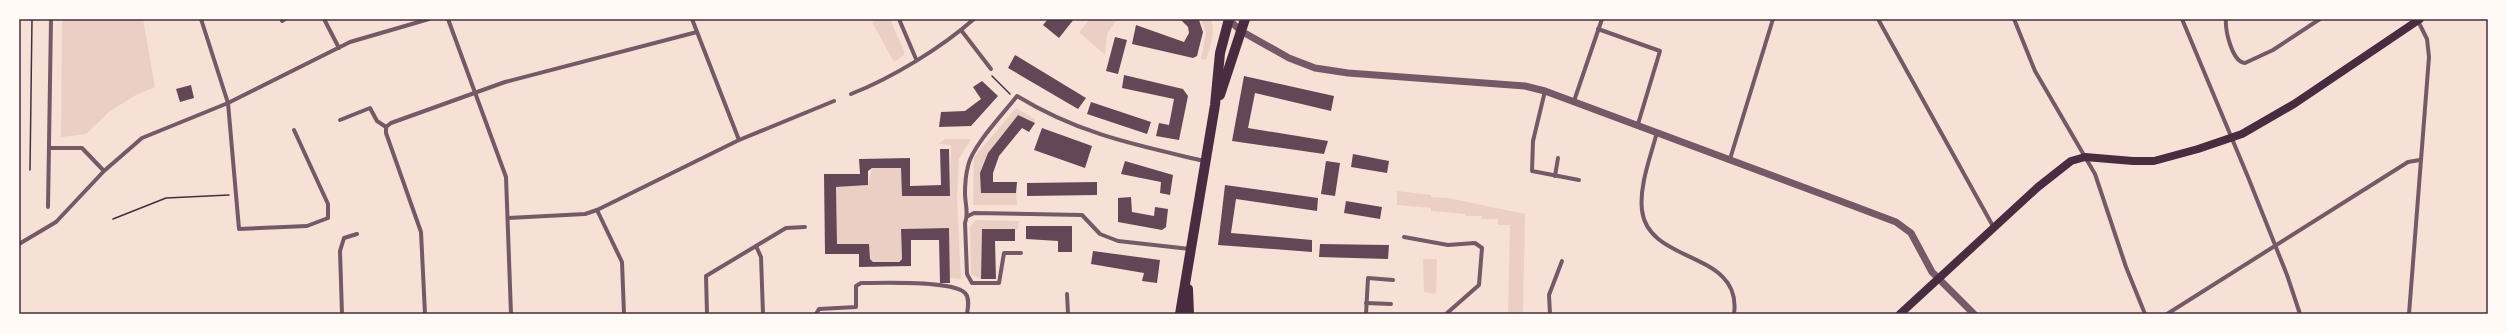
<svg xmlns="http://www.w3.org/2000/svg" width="2507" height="333" font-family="'Asap Condensed',sans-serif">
	<rect width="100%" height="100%" fill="#f7e1d7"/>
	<g fill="#ebcfc5">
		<path d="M62 19H143L155 87 136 95 110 111 86 134 61 137Z"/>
		<path d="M881 19H890L904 51V55L894 62 872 22Z"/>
		<path d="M1090 19H1117L1107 34 1105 55 1079 32Z"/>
		<path d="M1201 19H1211C1215 34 1211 46 1206 60L1201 59 1206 33Z"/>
		<path d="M1016 108 1035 119V123L1018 115C996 143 979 155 981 193H1016L1017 205H973L974 157Z"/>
		<path d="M945 139H971L959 159 957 199 961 279 950 278 949 228 901 229 902 259 897 262H873L870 259 869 244H837L836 187 868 185 872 168H901L902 196H950L951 145 938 144Z"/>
		<path d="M1397 191 1431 195V197L1448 198 1525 214 1523 314 1508 313 1510 225H1498V219H1482V216H1465V214L1431 211V208L1397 205Z"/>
		<path d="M976 220 1019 221 1018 229 982 230 981 279 971 274 970 226Z"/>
		<path d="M1423 259H1437L1436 294 1424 292Z"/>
	</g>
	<g fill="#644757">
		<path d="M1048 19H1074L1059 38 1043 25Z"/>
		<path d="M1180 19 1199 20 1203 32 1197 56 1193 58 1132 44 1136 25 1184 42 1189 33 1188 27Z"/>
		<path d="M1115 37 1127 40 1118 74 1106 71Z"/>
		<path d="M1015 55 1086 98 1078 109 1008 68Z"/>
		<path d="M1124 75 1183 89 1188 96 1179 140 1156 136 1159 123 1169 125 1174 99 1122 88Z"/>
		<path d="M1244 76 1334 96 1331 111 1255 93 1248 128 1328 141 1324 154 1232 141Z"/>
		<path d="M982 81 998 96 971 126 939 127 941 112 965 111 981 99 973 87Z"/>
		<path d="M191 85 194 98 180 102 176 89Z"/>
		<path d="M1091 102 1151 122 1147 134 1087 114Z"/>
		<path d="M1018 115 1035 123 1029 132 1022 128 999 156 993 173V182H1017L1016 193H981L980 173 988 153Z"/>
		<path d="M1042 128 1092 146 1085 168 1034 150Z"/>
		<path d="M940 149H949L950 196H902L901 168H872L868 171V185L836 187 837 244H869L870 259 873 262H899L902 259 901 229 949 228 950 283H940L939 240H911V266L859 267V254H825L824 174H860L859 159 910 158V186L941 185Z"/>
		<path d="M1353 154 1389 161 1387 173 1351 167Z"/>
		<path d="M1125 161 1173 175 1170 195 1160 193 1161 182 1121 174Z"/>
		<path d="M1326 161 1340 163 1335 196 1321 194Z"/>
		<path d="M1097 182V195L1027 196V183Z"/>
		<path d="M1225 185 1318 198 1317 211 1236 199 1231 233 1312 240V252L1218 245Z"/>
		<path d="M1131 197 1132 212 1154 216 1155 207 1168 209 1166 227 1162 230 1118 222V198Z"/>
		<path d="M1346 201 1382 207 1380 219 1344 213Z"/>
		<path d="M1026 226H1072V252H1058V241L1026 239Z"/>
		<path d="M982 229H1015V241H995L996 279H981Z"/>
		<path d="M1320 244 1389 245 1388 259 1319 257Z"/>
		<path d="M1093 251 1160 260 1157 283 1142 281 1144 273 1091 264Z"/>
	</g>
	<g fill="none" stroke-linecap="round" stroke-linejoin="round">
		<g stroke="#4a2c40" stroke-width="1.5">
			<path d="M992 76 1010 94"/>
			<path d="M30 170 32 19"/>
			<path d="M113 219 166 198 229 195"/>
		</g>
		<g stroke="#755966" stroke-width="4">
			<path d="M201 19 228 103 239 229 307 226 328 218V204L294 130"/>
			<path d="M324 19 339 48"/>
			<path d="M448 19 506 177 511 314"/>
			<path d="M692 19 739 140"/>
			<path d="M899 19 916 59"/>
			<path d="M1878 19 1994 228"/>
			<path d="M2014 19 2035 71 2095 174 2126 267 2145 314"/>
			<path d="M2182 19 2248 177 2287 275 2300 314"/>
			<path d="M2226 19C2225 30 2232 62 2245 63L2273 50 2320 19"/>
			<path d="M282 21 285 19"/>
			<path d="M1598 29 1660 51 1638 124"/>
			<path d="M961 30 991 69"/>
			<path d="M1545 91 1533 141 1532 171 1579 180"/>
			<path d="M851 94C892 78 941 48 974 19"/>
			<path d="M1574 101 1602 19"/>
			<path d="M340 120 370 108 377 121 386 127"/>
			<path d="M1657 132C1651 156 1639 185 1642 210 1648 265 1743 250 1734 314"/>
			<path d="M49 148H82L104 171"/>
			<path d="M1730 159 1773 19"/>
			<path d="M1555 176 1558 158"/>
			<path d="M48 207 51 19"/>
			<path d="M597 210 622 262 624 314"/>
			<path d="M968 216 974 213 1082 215 1100 234 1118 241 1190 249"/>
			<path d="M508 218 585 214 597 210 739 140 834 101"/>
			<path d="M1404 237 1448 245 1475 243 1482 248 1479 285 1446 314"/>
			<path d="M19 244 56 222 104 171 142 138 228 103 350 42 429 19"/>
			<path d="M756 246 786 228 805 227"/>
			<path d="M1021 253H1004L999 283H972L967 274 965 223C969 214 965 204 965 193 965 185 966 174 968 166 972 146 1004 113 1017 96 1079 134 1136 145 1204 161"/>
			<path d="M1067 294 1068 314"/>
			<path d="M1366 303 1391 304"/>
			<path d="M342 314 340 251 344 238 357 234"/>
			<path d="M425 314 421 232 386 133V127L391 123 505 82 697 32"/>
			<path d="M707 314 706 276 756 246 761 257 763 314"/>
			<path d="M816 314 819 309 856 307V286L861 283C880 283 953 280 965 293 970 298 968 308 967 314"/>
			<path d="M1366 314 1368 278 1393 280"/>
			<path d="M1550 314 1549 295 1562 261"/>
			<path d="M2167 314 2408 162 2420 160"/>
			<path d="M2409 314 2429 57 2427 39 2418 21"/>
		</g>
		<path stroke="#755966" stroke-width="7" d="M1228 19 1241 31 1289 58 1315 68 1348 73 1525 86 1545 91 1851 205 1896 222 1911 233 1932 272 1974 314"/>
		<path stroke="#4a2c40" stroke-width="8" d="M1900 314 2038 187 2071 161 2085 157 2133 161H2154L2198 149 2242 134 2294 104 2420 19"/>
		<g stroke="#4a2c40" stroke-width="10">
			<path d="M1220 95 1245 19"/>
			<path d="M1188 289 1189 314"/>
			<path d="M1180 314 1215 105 1220 53 1229 19"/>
		</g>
	</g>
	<rect width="2507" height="333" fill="none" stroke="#fffaf5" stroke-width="40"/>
	<rect x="20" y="20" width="2467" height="293" fill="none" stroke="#4a2c40" stroke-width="1.5"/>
</svg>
